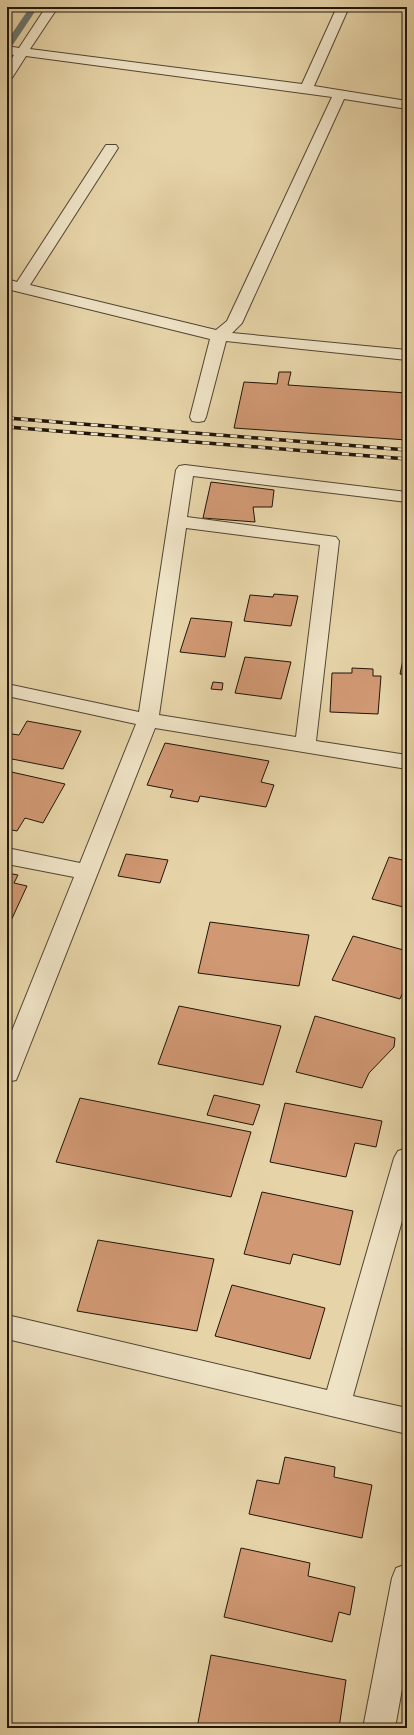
<svg xmlns="http://www.w3.org/2000/svg" width="414" height="1735" font-family="'Libre Bodoni',serif">
	<rect width="100%" height="100%" fill="#e6d4a8"/>
	<filter id="stains"><feTurbulence type="fractalNoise" baseFrequency=".005" numOctaves="4"/><feColorMatrix values="0 0 0 0 .2 0 0 0 0 .09 0 0 0 0 .02 0 0 0 .5 -.17"/></filter>
	<radialGradient id="worn" r=".72"><stop offset=".6" stop-color="#630" stop-opacity="0"/><stop offset="1" stop-color="#630" stop-opacity=".3"/></radialGradient>
	<g fill="none" stroke-linecap="round" stroke-linejoin="round">
		<path fill="#6a766e" fill-rule="evenodd" d="M30 7H38L10 49 7 50V41Z"/>
	</g>
	<g fill="#d09873" stroke="#211509">
		<path d="M279 372H291L288 385 407 393V440L234 428 244 382 277 384Z"/>
		<path d="M211 482 274 490 272 507H253L255 522 203 518Z"/>
		<path d="M274 594 298 596 291 626 244 621 250 595 273 597Z"/>
		<path d="M191 618 232 622 225 657 180 652Z"/>
		<path d="M407 641V675L400 674Z"/>
		<path d="M245 657 291 662 281 699 235 693Z"/>
		<path d="M352 668 373 669V676H381L378 714 330 712 332 673H352Z"/>
		<path d="M213 682 223 683 222 690 211 689Z"/>
		<path d="M27 721 81 731 63 769 7 758V743L12 734 19 735Z"/>
		<path d="M165 743 269 761 261 782 274 785 266 807 200 796 198 802 170 797 173 790 147 785Z"/>
		<path d="M7 771 65 784 43 823 25 818 17 831 7 829Z"/>
		<path d="M126 854 168 860 160 883 118 876Z"/>
		<path d="M389 857 407 861V908L372 899Z"/>
		<path d="M7 873 18 875 14 883 27 886 9 925 7 924Z"/>
		<path d="M210 922 309 935 299 986 198 973Z"/>
		<path d="M353 936 407 951V983L400 999 332 980Z"/>
		<path d="M179 1006 281 1026 263 1085 158 1064Z"/>
		<path d="M315 1016 395 1038 394 1047 369 1073 362 1088 296 1072Z"/>
		<path d="M214 1095 260 1105 253 1125 207 1115Z"/>
		<path d="M80 1098 251 1132 231 1197 56 1162Z"/>
		<path d="M285 1103 382 1121 376 1147 355 1143 346 1177 270 1162Z"/>
		<path d="M262 1192 353 1211 340 1265 293 1254 290 1264 244 1254Z"/>
		<path d="M98 1240 214 1259 197 1331 77 1311Z"/>
		<path d="M232 1285 325 1308 310 1359 215 1336Z"/>
		<path d="M407 1329V1351L402 1350Z"/>
		<path d="M285 1457 335 1467 334 1477 372 1485 362 1538 249 1514 257 1480 279 1484Z"/>
		<path d="M241 1548 310 1563 308 1576 355 1587 350 1615 339 1612 332 1642 224 1617Z"/>
		<path d="M211 1655 346 1680 339 1728H197Z"/>
	</g>
	<g fill="none" stroke-linecap="round" stroke-linejoin="round">
		<g stroke="#524531" stroke-width="2">
			<g id="street">
				<path d="M46 7H58L30 49 302 84 337 7H349L314 86 407 101V109L344 99 242 323 232 333 407 350V360L226 341 206 417 204 421 198 422 192 421 190 417 210 339 7 289V279L17 282 104 148 106 145H116L118 148 30 285 216 330 227 321 332 97 26 56 12 78 7 79V65L14 55 7 54V46L19 48Z"/>
				<path d="M185 465 407 492V502L193 476 187 517 336 537 339 541 316 741 407 755V769L155 728 19 1073 16 1080 7 1082V1043L74 877 7 864V848L80 863 136 724 7 696V684L139 712 176 470 179 466ZM186 528 320 545 296 737 159 715Z"/>
				<path d="M407 1148V1203L353 1396 407 1408V1434L7 1339V1315L327 1390 394 1158 398 1151Z"/>
				<path d="M407 1564V1661L395 1728H363L392 1578 396 1568Z"/>
			</g>
		</g>
		<use href="#street" fill="#efe3c6" fill-rule="evenodd"/>
		<g stroke="#211509" stroke-width="3.5">
			<g id="rail">
				<path d="M7 418 407 450"/>
				<path d="M7 427 407 459"/>
			</g>
		</g>
		<use href="#rail" stroke="#efe3c6" stroke-width="2.5" stroke-dasharray="7" stroke-linecap="butt"/>
	</g>
	<rect width="414" height="1735" fill="none" stroke="#e6d4a8" stroke-width="24"/>
	<rect x="8" y="8" width="398" height="1719" fill="none" stroke="#211509" stroke-width="2"/>
	<rect x="12" y="12" width="390" height="1711" fill="none" stroke="#211509"/>
	<rect width="100%" height="100%" filter="url(#stains)"/>
	<rect width="100%" height="100%" fill="url(#worn)"/>
</svg>
